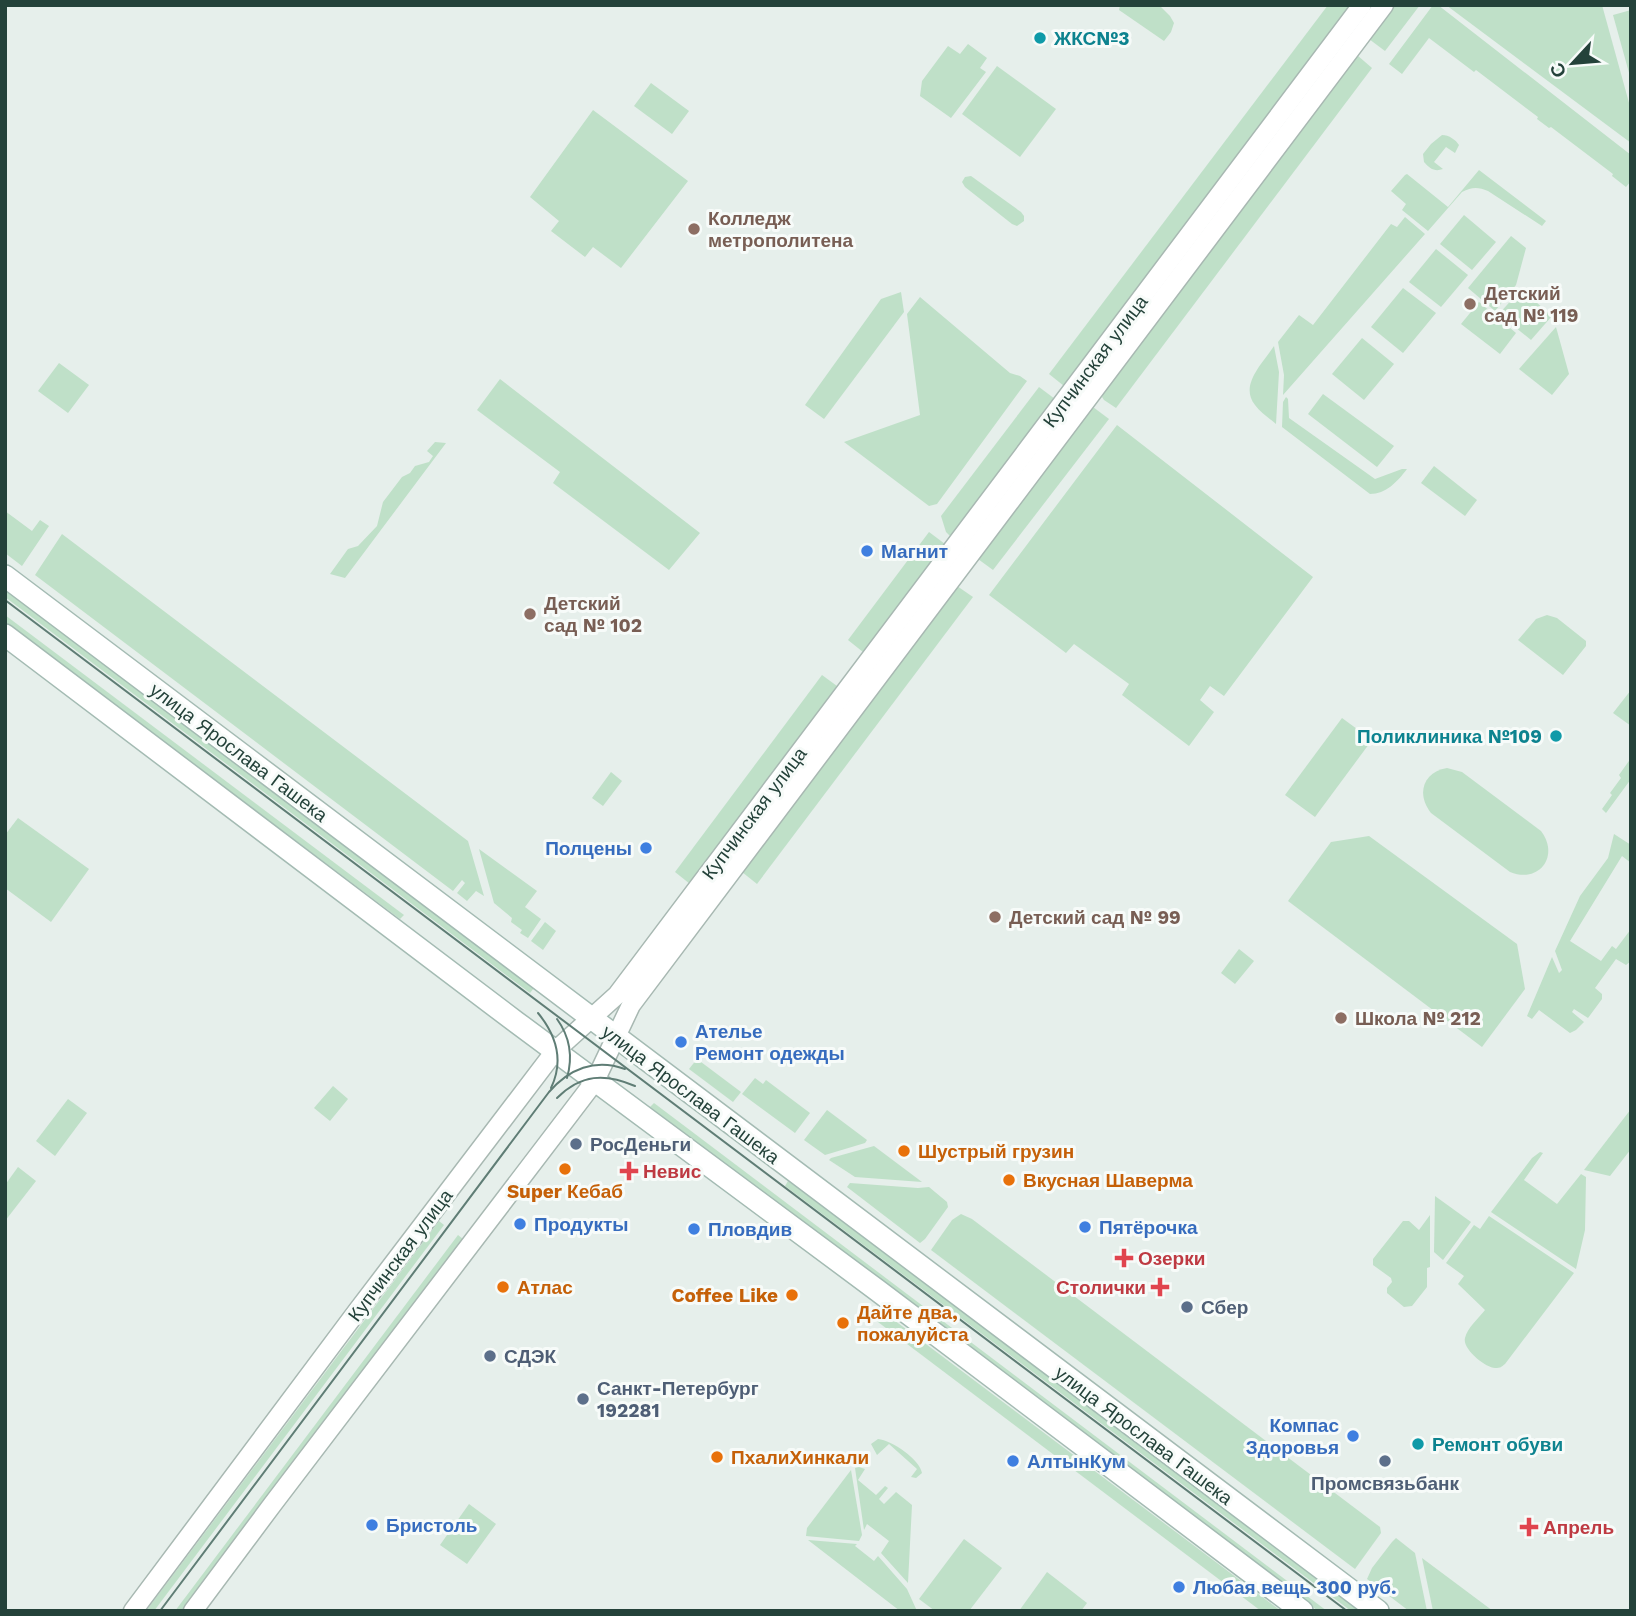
<svg xmlns="http://www.w3.org/2000/svg" width="1636" height="1616" font-family="'Work Sans',sans-serif">
	<rect width="100%" height="100%" fill="#e6efeb"/>
	<g fill="#bfe0c8">
		<path d="M1120 5H1159L1170 16 1174 23 1171 32 1164 41 1119 10Z"/>
		<path d="M1328 5H1351L1064 386 1049 374Z"/>
		<path d="M1395 5H1420L1385 51 1369 39Z"/>
		<path d="M1433 5H1438L1631 155V181L1626 187 1612 176 1613 174 1551 127 1549 128 1537 119 1538 117 1476 70 1474 72 1429 38 1402 74 1389 64Z"/>
		<path d="M1446 5H1602L1631 110V143Z"/>
		<path d="M1631 10V80L1613 15Z"/>
		<path d="M968 44 987 58 980 68 986 72 951 118 920 96 922 81 948 46 960 54Z"/>
		<path d="M1357 55 1372 68 1116 408 1104 400 1102 397 1103 394Z"/>
		<path d="M997 66 1056 109 1020 157 962 114Z"/>
		<path d="M651 83 689 111 672 134 634 106Z"/>
		<path d="M593 110 688 181 621 268 593 247 585 257 551 231 559 221 530 197Z"/>
		<path d="M1442 135C1449 135 1456 140 1459 145L1455 153 1446 147 1434 162 1443 169C1435 172 1430 169 1424 162L1423 154 1431 144Z"/>
		<path d="M1479 170 1546 221 1542 226 1488 191C1478 187 1472 187 1462 192L1428 231 1402 210 1406 204 1391 191 1405 175 1407 174 1448 207Z"/>
		<path d="M971 176 1021 212 1024 216V221L1017 226 1012 224 965 187 962 182 965 177Z"/>
		<path d="M1464 215 1496 242 1472 270 1440 244Z"/>
		<path d="M1405 217 1425 234 1283 395 1284 375 1278 342 1299 315 1313 325 1391 224 1397 227Z"/>
		<path d="M1511 236 1526 248 1516 285 1495 311 1468 288Z"/>
		<path d="M1436 249 1468 275 1441 307 1409 282Z"/>
		<path d="M1403 288 1436 313 1403 353 1371 327Z"/>
		<path d="M1521 289 1552 316 1531 340 1499 314Z"/>
		<path d="M901 292 904 312 824 419 805 405 881 299Z"/>
		<path d="M920 297 1010 373 1020 376 1027 381 937 504 929 506 844 442 920 415 907 314Z"/>
		<path d="M1479 302 1516 333 1500 354 1461 324Z"/>
		<path d="M1556 327 1569 374 1552 395 1519 369Z"/>
		<path d="M1362 338 1394 364 1364 400 1332 374Z"/>
		<path d="M1274 346 1279 372 1276 424C1269 418 1260 412 1255 405 1239 385 1263 363 1274 346Z"/>
		<path d="M59 363 89 385 68 413 38 391Z"/>
		<path d="M500 379 700 533 669 570 553 483 560 472 477 410Z"/>
		<path d="M1039 387 1055 399 950 536 946 532 941 516Z"/>
		<path d="M1323 394 1394 446 1377 467 1308 414Z"/>
		<path d="M1286 397 1288 399 1289 418 1375 479 1402 469H1407C1397 482 1386 494 1370 494L1282 427 1283 402Z"/>
		<path d="M1093 407 1109 419 993 570 978 559Z"/>
		<path d="M1117 425 1313 577 1224 696 1210 686 1200 700 1214 712 1189 746 1122 695 1129 684 1074 644 1066 653 989 595Z"/>
		<path d="M435 442 446 443 345 578 330 574 348 549 358 546 377 526 383 502 402 477 410 473 415 466 429 462 433 456 427 451Z"/>
		<path d="M1434 466 1477 500 1465 516 1421 483Z"/>
		<path d="M5 511 32 531 40 520 49 526 22 566 5 553Z"/>
		<path d="M929 532 945 544 863 652 848 640Z"/>
		<path d="M62 534 468 841 484 896 476 891 467 901 457 893 465 883 462 880 453 891 35 575Z"/>
		<path d="M957 586 973 597 757 884 742 872Z"/>
		<path d="M5 589 534 988 530 993 5 597Z"/>
		<path d="M5 615 404 915 400 919 5 622Z"/>
		<path d="M1547 615 1557 618 1586 641V646L1563 675 1518 640 1536 619Z"/>
		<path d="M822 675 837 686 690 884 675 872Z"/>
		<path d="M1631 690V726L1613 713Z"/>
		<path d="M1342 718 1372 740 1315 817 1285 795Z"/>
		<path d="M1631 758V779L1606 813 1602 809 1612 795 1610 793 1621 778 1619 775Z"/>
		<path d="M1447 768 1462 772 1541 831C1560 856 1539 884 1510 872L1431 813C1416 794 1423 772 1447 768Z"/>
		<path d="M611 772 622 781 603 806 592 798Z"/>
		<path d="M18 818 89 869 51 922 5 888V835Z"/>
		<path d="M1614 834 1631 845V863L1622 856 1570 941 1601 961 1612 946 1616 949 1631 929V940L1629 943 1631 945V961L1626 965 1616 959 1595 988 1602 994V999L1588 1018 1574 1009 1572 1012 1584 1022 1576 1030 1570 1033 1539 1010 1532 1019 1527 1016 1552 957 1559 973 1562 970 1555 951 1580 896 1608 858Z"/>
		<path d="M1369 836 1517 944 1525 989 1482 1047 1288 901 1331 842Z"/>
		<path d="M479 849 537 891 525 907 541 919 528 938 520 933 522 930 511 922 512 918 494 903Z"/>
		<path d="M545 922 556 931 543 950 531 941Z"/>
		<path d="M1239 949 1254 961 1235 984 1221 973Z"/>
		<path d="M697 1059 741 1092 733 1102 689 1069Z"/>
		<path d="M755 1078 763 1084 766 1080 810 1113 795 1133 742 1094Z"/>
		<path d="M333 1086 348 1099 330 1121 314 1108Z"/>
		<path d="M68 1099 87 1113 55 1156 36 1141Z"/>
		<path d="M654 1103 1327 1611H1318L650 1107Z"/>
		<path d="M1631 1109V1149L1610 1176 1584 1170Z"/>
		<path d="M827 1110 867 1140 865 1143 825 1155 804 1140Z"/>
		<path d="M874 1146 922 1182 855 1177 829 1160 831 1158Z"/>
		<path d="M1540 1152 1543 1153 1524 1180 1557 1204 1581 1174 1586 1177 1585 1230 1576 1269 1491 1212 1532 1158Z"/>
		<path d="M18 1167 36 1181 5 1221V1185Z"/>
		<path d="M788 1181 1361 1611H1351L785 1186Z"/>
		<path d="M850 1183 918 1188 929 1187 947 1202 948 1207 925 1239 920 1243 847 1187Z"/>
		<path d="M1435 1196 1471 1222 1443 1260 1434 1252Z"/>
		<path d="M961 1214 972 1219 1380 1527 1381 1533 1355 1569 931 1250 952 1220Z"/>
		<path d="M1430 1215V1267L1427 1268V1287L1412 1306 1404 1307 1387 1293V1288L1392 1282 1391 1278 1373 1265V1259L1403 1221H1409L1419 1230Z"/>
		<path d="M1489 1216 1574 1273 1505 1364C1501 1367 1501 1368 1495 1368 1486 1368 1462 1349 1465 1338 1467 1328 1479 1318 1485 1310L1458 1284 1464 1276 1446 1263 1474 1225 1480 1229Z"/>
		<path d="M439 1221 444 1225 154 1611H146Z"/>
		<path d="M458 1235 463 1239 183 1611H175Z"/>
		<path d="M878 1308 1281 1611H1261L870 1316Z"/>
		<path d="M878 1439C892 1440 920 1460 922 1473L916 1478 911 1477 917 1469 889 1444 877 1455 871 1444Z"/>
		<path d="M859 1467 865 1469 858 1480 876 1495 885 1486 888 1488 879 1499 884 1504 896 1492 912 1505 908 1583 881 1553 889 1541 867 1524 864 1530 855 1468Z"/>
		<path d="M851 1470 862 1535 859 1541 806 1536 807 1528Z"/>
		<path d="M469 1504 496 1524 467 1564 440 1545Z"/>
		<path d="M1396 1538 1415 1553 1427 1611H1409L1367 1579 1372 1568 1392 1542Z"/>
		<path d="M964 1539 1002 1568 969 1611H935L919 1599Z"/>
		<path d="M808 1540 857 1544 855 1546 874 1561 878 1556 907 1589 917 1611H900Z"/>
		<path d="M1422 1558 1493 1611H1433Z"/>
		<path d="M1047 1572 1087 1603 1081 1611H1019Z"/>
	</g>
	<g fill="none" stroke-linecap="round" stroke-linejoin="round">
		<g stroke="#a8b8b2" stroke-width="21">
			<g id="street">
				<path d="M133 1611 358 1310 555 1051 617 995 1362 5"/>
				<path d="M193 1611 272 1505 595 1081 631 1005 1384 5"/>
			</g>
		</g>
		<g stroke="#a4bbb3" stroke-width="24">
			<g id="secondary">
				<path d="M5 576 1378 1611"/>
				<path d="M5 635 516 1022 877 1290 1302 1611"/>
			</g>
		</g>
		<use href="#street" stroke="#fff" stroke-width="18"/>
		<use href="#secondary" stroke="#fff" stroke-width="21"/>
		<g stroke="#5f7d75" stroke-width="2">
			<path d="M5 600 1347 1611"/>
			<path d="M538 1013C556 1035 564 1061 551 1088"/>
			<path d="M557 1019C570 1037 573 1057 567 1078"/>
			<path d="M557 1098C581 1074 605 1073 635 1086"/>
			<path d="M160 1611 549 1092C569 1069 595 1058 625 1069"/>
		</g>
	</g>
	<g fill="#0f9aa8" stroke="#f7fbf9" stroke-width="2.5">
		<circle cx="1040" cy="38" r="7"/>
		<circle cx="1556" cy="736" r="7"/>
		<circle cx="1418" cy="1444" r="7"/>
	</g>
	<g fill="#8d6e63" stroke="#f7fbf9" stroke-width="2.5">
		<circle cx="694" cy="229" r="7"/>
		<circle cx="1470" cy="304" r="7"/>
		<circle cx="530" cy="614" r="7"/>
		<circle cx="995" cy="917" r="7"/>
		<circle cx="1341" cy="1018" r="7"/>
	</g>
	<g fill="#3f7fe0" stroke="#f7fbf9" stroke-width="2.5">
		<circle cx="867" cy="551" r="7"/>
		<circle cx="646" cy="848" r="7"/>
		<circle cx="681" cy="1042" r="7"/>
		<circle cx="520" cy="1224" r="7"/>
		<circle cx="1085" cy="1227" r="7"/>
		<circle cx="694" cy="1229" r="7"/>
		<circle cx="1353" cy="1436" r="7"/>
		<circle cx="1013" cy="1461" r="7"/>
		<circle cx="372" cy="1525" r="7"/>
		<circle cx="1179" cy="1587" r="7"/>
	</g>
	<g fill="#5c6f8a" stroke="#f7fbf9" stroke-width="2.5">
		<circle cx="576" cy="1144" r="7"/>
		<circle cx="1187" cy="1307" r="7"/>
		<circle cx="490" cy="1356" r="7"/>
		<circle cx="583" cy="1399" r="7"/>
		<circle cx="1385" cy="1461" r="7"/>
	</g>
	<g fill="#e8710a" stroke="#f7fbf9" stroke-width="2.5">
		<circle cx="904" cy="1151" r="7"/>
		<circle cx="565" cy="1169" r="7"/>
		<circle cx="1009" cy="1180" r="7"/>
		<circle cx="503" cy="1287" r="7"/>
		<circle cx="792" cy="1295" r="7"/>
		<circle cx="843" cy="1323" r="7"/>
		<circle cx="717" cy="1457" r="7"/>
	</g>
	<g fill="#e0444e" stroke="#f7fbf9" stroke-width="2.5">
		<path d="M625.5 1160.5h7v7h7v7h-7v7h-7v-7h-7v-7h7z"/>
		<path d="M1120.5 1247.5h7v7h7v7h-7v7h-7v-7h-7v-7h7z"/>
		<path d="M1156.5 1276.5h7v7h7v7h-7v7h-7v-7h-7v-7h7z"/>
		<path d="M1525.5 1516.5h7v7h7v7h-7v7h-7v-7h-7v-7h7z"/>
	</g>
	<g text-anchor="middle" stroke-width="6" stroke-linejoin="round" paint-order="stroke">
		<g font-size="19" font-weight="bold" fill="#0d838f" stroke="#f7fbf9" text-anchor="start">
			<text x="1054" y="45">ЖКС№3</text>
			<text x="1542" y="743" text-anchor="end">Поликлиника №109</text>
			<text x="1432" y="1451">Ремонт обуви</text>
		</g>
		<g font-size="19" font-weight="bold" fill="#785e54" stroke="#f7fbf9" text-anchor="start">
			<text x="708" y="225">Колледж<tspan x="708" dy="22">метрополитена</tspan></text>
			<text x="1484" y="300">Детский<tspan x="1484" dy="22">сад № 119</tspan></text>
			<text x="544" y="610">Детский<tspan x="544" dy="22">сад № 102</tspan></text>
			<text x="1009" y="924">Детский сад № 99</text>
			<text x="1355" y="1025">Школа № 212</text>
		</g>
		<g font-size="19" fill="#24423a" stroke="#f7fbf9">
			<text transform="translate(1095 361) rotate(-53)" y="7">Купчинская улица</text>
			<text transform="translate(239 752) rotate(37)" y="7">улица Ярослава Гашека</text>
			<text transform="translate(754 813) rotate(-53)" y="7">Купчинская улица</text>
			<text transform="translate(691 1094) rotate(37)" y="7">улица Ярослава Гашека</text>
			<text transform="translate(400 1255) rotate(-53)" y="7">Купчинская улица</text>
			<text transform="translate(1144 1435) rotate(37)" y="7">улица Ярослава Гашека</text>
		</g>
		<g font-size="19" font-weight="bold" fill="#366cbe" stroke="#f7fbf9" text-anchor="start">
			<text x="881" y="558">Магнит</text>
			<text x="632" y="855" text-anchor="end">Полцены</text>
			<text x="695" y="1038">Ателье<tspan x="695" dy="22">Ремонт одежды</tspan></text>
			<text x="534" y="1231">Продукты</text>
			<text x="1099" y="1234">Пятёрочка</text>
			<text x="708" y="1236">Пловдив</text>
			<text x="1339" y="1432" text-anchor="end">Компас<tspan x="1339" dy="22">Здоровья</tspan></text>
			<text x="1027" y="1468">АлтынКум</text>
			<text x="386" y="1532">Бристоль</text>
			<text x="1193" y="1594">Любая вещь 300 руб.</text>
		</g>
		<g font-size="19" font-weight="bold" fill="#4e5e75" stroke="#f7fbf9" text-anchor="start">
			<text x="590" y="1151">РосДеньги</text>
			<text x="1201" y="1314">Сбер</text>
			<text x="504" y="1363">СДЭК</text>
			<text x="597" y="1395">Санкт-Петербург<tspan x="597" dy="22">192281</tspan></text>
			<text x="1385" y="1490" text-anchor="middle">Промсвязьбанк</text>
		</g>
		<g font-size="19" font-weight="bold" fill="#c56008" stroke="#f7fbf9" text-anchor="start">
			<text x="918" y="1158">Шустрый грузин</text>
			<text x="1023" y="1187">Вкусная Шаверма</text>
			<text x="565" y="1198" text-anchor="middle">Super Кебаб</text>
			<text x="517" y="1294">Атлас</text>
			<text x="778" y="1302" text-anchor="end">Coffee Like</text>
			<text x="857" y="1319">Дайте два,<tspan x="857" dy="22">пожалуйста</tspan></text>
			<text x="731" y="1464">ПхалиХинкали</text>
		</g>
		<g font-size="19" font-weight="bold" fill="#be3a42" stroke="#f7fbf9" text-anchor="start">
			<text x="643" y="1178">Невис</text>
			<text x="1138" y="1265">Озерки</text>
			<text x="1146" y="1294" text-anchor="end">Столички</text>
			<text x="1543" y="1534">Апрель</text>
		</g>
	</g>
	<rect width="1636" height="1616" fill="none" stroke="#24423a" stroke-width="14"/>
	<g transform="translate(1573 63) rotate(244)" stroke="#f7fbf9" stroke-width="5" paint-order="stroke">
	<path d="M0-5L12 26L0 18L-12 26Z" fill="#24423a"/>
	<text y="-10" font-size="19" font-weight="bold" text-anchor="middle" fill="#24423a">С</text>
	</g>
</svg>
